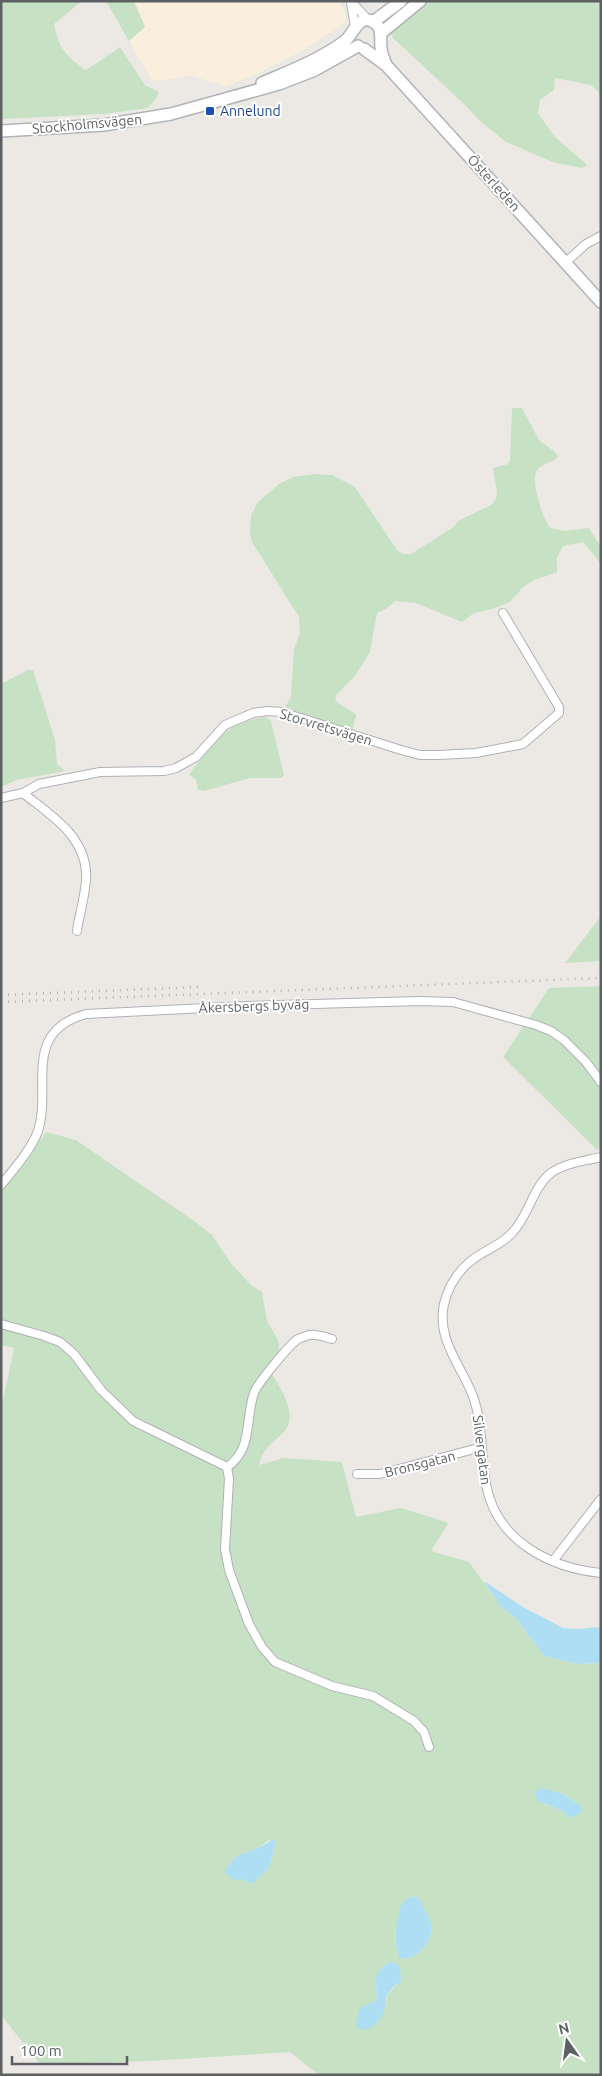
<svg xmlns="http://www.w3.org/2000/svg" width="602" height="2076" font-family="Ubuntu,sans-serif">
	<rect width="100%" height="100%" fill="#ece9e4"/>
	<path fill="#f9efdc" d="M134 1H339L346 15 345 22 332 32 300 52 259 73 226 86 189 75 161 81 152 80 129 41 145 27Z"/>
	<g fill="#c7e1c4" fill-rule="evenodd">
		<path d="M1 1H82L54 24C58 47 66 57 86 70L120 47 145 85 159 92 156 99 147 108 104 114 1 119Z"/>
		<path d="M106 1H134L145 27 129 41Z"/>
		<path d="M429 1H601V95L591 85 555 78 554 90 540 100 538 113 554 136 587 165 582 168 553 162 506 142 480 121 464 104 393 38 390 33Z"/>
		<path d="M512 408H522L539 440 555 452 558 457C552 463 543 463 538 469 529 479 543 518 550 528L565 531 589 528 601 547V564L583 542 563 546 557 558V572L532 581 522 588 510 602 492 609 474 613 462 622 416 603 395 601 386 609 377 613 370 652 355 676 337 694 335 699C340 707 350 708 356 715L352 732 285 707 291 697 294 649 300 633 299 617 252 542 250 531 251 515 258 502 279 484 293 477 315 474 332 475 355 487 397 550 403 554H411L452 528 460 520 491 505 496 499 497 492 493 468 508 464 510 461Z"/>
		<path d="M28 670H33L55 740 57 764 65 771 17 780 1 787V684Z"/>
		<path d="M265 717 271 721 284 775 281 778H250L204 791 198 790 196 780 189 774C215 743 221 723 265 717Z"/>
		<path d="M601 916V961L565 963Z"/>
		<path d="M601 986V1147L597 1150 503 1057 549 988Z"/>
		<path d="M46 1132 76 1140 194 1221 212 1235 230 1262 251 1285 262 1292 267 1321 278 1340 280 1352 261 1384 272 1374C282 1390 300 1418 282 1434 271 1444 262 1450 259 1465L284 1458 342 1462 356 1517 401 1508 446 1522 448 1524 431 1551 469 1562 501 1606 516 1618 544 1656 577 1664 601 1663V2075H319L290 2052 150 2061 40 2064 1 2015V1400H3L14 1348 1 1345V1191ZM541 1788 563 1794 581 1806 569 1817 563 1811 544 1804ZM269 1840 276 1843 271 1861 252 1884 242 1879 229 1865 237 1856 259 1848ZM421 1904 430 1922 397 1951 395 1934ZM384 1965 401 1980 388 1994 385 2006H364L373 2004 377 2000C377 1983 372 1980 384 1965Z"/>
	</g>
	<g fill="#addef4">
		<path d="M484 1581 523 1607 563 1628 579 1629 601 1627V1663L577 1664 544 1656 516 1618 501 1607Z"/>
		<path d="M541 1788 563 1794 581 1806 582 1811 579 1814 569 1818 563 1811 538 1801 535 1792Z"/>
		<path d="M274 1839 276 1843 269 1868 252 1884 242 1879 235 1880 226 1874 225 1870 237 1856 259 1848Z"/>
		<path d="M410 1897H418C422 1905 428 1915 431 1923 435 1939 417 1962 400 1958 392 1941 397 1922 401 1905Z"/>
		<path d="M390 1962 400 1966 401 1981C396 1985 390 1989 387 1995 385 2000 386 2006 384 2011 380 2023 369 2033 357 2028L356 2023 360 2008 377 2000C377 1982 371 1972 390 1962Z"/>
	</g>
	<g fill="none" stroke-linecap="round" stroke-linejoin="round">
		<g stroke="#afb2b4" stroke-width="10">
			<g id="street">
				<path d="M351 1 368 20"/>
				<path d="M351 3 355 26"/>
				<path d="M566 262 586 244 601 236"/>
				<path d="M23 793C49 814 83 834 86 871 88 886 79 915 77 931"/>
				<path d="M1 798 23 793 39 784 100 772 164 771 176 768 196 757 225 725 253 713 268 711 282 712 401 750 420 755H438L476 753 523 744 559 713V707L503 613"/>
				<path d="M601 1157C584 1161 565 1163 551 1173 532 1188 529 1216 512 1233 503 1243 492 1247 481 1254 462 1265 449 1283 444 1304 436 1341 463 1367 474 1399 484 1429 480 1459 487 1489 499 1542 551 1568 601 1573"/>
				<path d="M1 1185C14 1169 31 1150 38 1131 52 1087 21 1032 86 1014L246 1006 419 1001 453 1002 536 1025 551 1031 564 1040 586 1062 601 1082"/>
				<path d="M1 1324 44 1336 60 1342 74 1354 101 1390 133 1421 227 1467"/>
				<path d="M227 1467 229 1479 225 1549 229 1570 249 1624 262 1647 275 1662 332 1686 373 1696 414 1721 424 1732 429 1747"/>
				<path d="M227 1467C253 1450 245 1419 254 1393 257 1384 290 1344 298 1339 301 1338 306 1336 309 1335 316 1334 325 1337 332 1339"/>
				<path d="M357 1474H380L482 1447"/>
				<path d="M553 1561 601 1499"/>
			</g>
		</g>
		<g stroke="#b0b4b7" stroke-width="14">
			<g id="secondary">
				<path d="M373 22 401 1"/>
				<path d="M381 33 420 1"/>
				<path d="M364 49 386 65 601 302"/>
				<path d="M262 83C290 71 321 59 345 41 354 34 358 13 374 22 383 28 380 38 381 47 381 53 384 59 386 65"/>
				<path d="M1 131 104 125 171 114 279 84 315 70 358 46"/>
			</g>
		</g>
		<use href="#street" stroke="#fff" stroke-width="8"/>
		<use href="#secondary" stroke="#fff" stroke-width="11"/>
		<g stroke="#b0b1b1" stroke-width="2.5" stroke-dasharray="1 6" stroke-linecap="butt">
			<path d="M1 995 199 987"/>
			<path d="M1 1002 601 978"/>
		</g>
	</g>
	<rect fill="#1a4fb4" stroke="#fff" stroke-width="2" x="205" y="106" width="10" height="10" rx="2.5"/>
	<g text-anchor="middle" stroke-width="4" stroke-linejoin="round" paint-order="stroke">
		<g font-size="14" fill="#164399" stroke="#fff" text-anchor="start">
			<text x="220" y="116">Annelund</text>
		</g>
		<g font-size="14" fill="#5c6062" stroke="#fff">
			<text transform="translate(87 124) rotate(-5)" y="5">Stockholmsvägen</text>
			<text transform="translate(494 183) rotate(48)" y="5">Österleden</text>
			<text transform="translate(326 727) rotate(17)" y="5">Storvretsvägen</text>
			<text transform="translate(254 1006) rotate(-2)" y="5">Åkersbergs byväg</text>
			<text transform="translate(482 1450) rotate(83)" y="5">Silvergatan</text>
			<text transform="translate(420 1464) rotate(-14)" y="5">Bronsgatan</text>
		</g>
	</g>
	<rect width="602" height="2076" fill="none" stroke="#5c6062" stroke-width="5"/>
	<g transform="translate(567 2041) rotate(346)" stroke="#ffffff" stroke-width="4" paint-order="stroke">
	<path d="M0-4L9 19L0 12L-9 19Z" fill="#5c6062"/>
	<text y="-8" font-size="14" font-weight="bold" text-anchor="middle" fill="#5c6062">N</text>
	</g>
	<path d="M12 2056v8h115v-8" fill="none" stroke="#5c6062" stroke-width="2.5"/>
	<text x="20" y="2056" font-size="15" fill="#5c6062" stroke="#ffffff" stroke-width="4" paint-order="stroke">100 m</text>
</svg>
